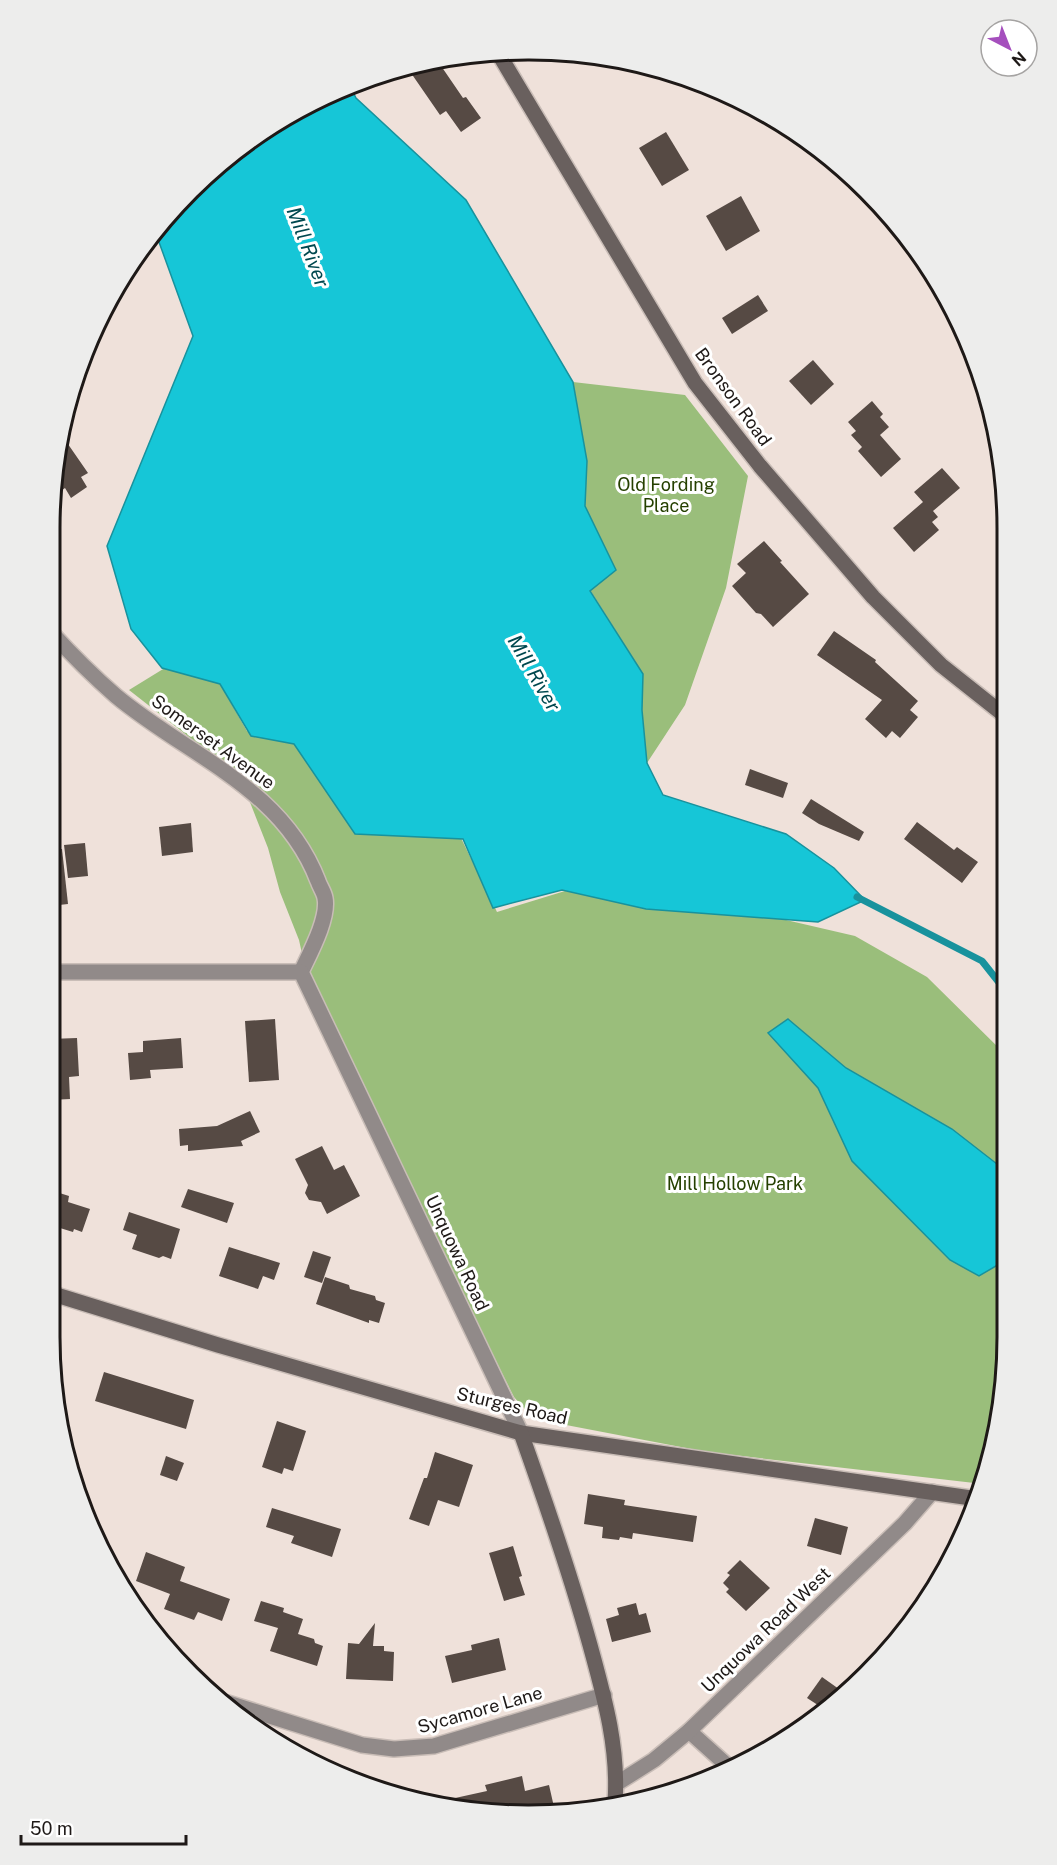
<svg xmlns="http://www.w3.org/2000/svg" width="1057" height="1865" font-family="'Public Sans',sans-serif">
	<rect width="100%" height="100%" fill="#efe1da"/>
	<g fill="#9abe7b">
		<path d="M573 382 685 395 748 476 726 588 685 705 647 763 642 710 643 674 590 590 616 570 585 506 587 461Z"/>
		<path d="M168 666 220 684 247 731 299 744 461 838 497 912 565 891 786 920 855 936 927 977 1005 1054 1006 1367 983 1484 707 1452 540 1420C529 1414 522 1407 514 1397L312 999 299 940 280 892 268 848 240 777 129 690Z"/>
	</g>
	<g fill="#16c6d7" stroke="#18929d" stroke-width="1.5">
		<path d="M350 86 356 98 466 200 573 382 587 461 585 506 616 570 590 591 643 674 642 710 647 763 663 795 786 834 834 868 865 900 818 922 646 909 562 890 493 908 463 839 355 834 294 744 251 736 220 684 162 668 131 629 107 546 193 336 155 231C194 178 258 131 316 100 326 94 339 91 350 86Z"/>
		<path d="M788 1019 846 1068 952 1129 1006 1171V1260L979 1276 950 1260 852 1161 818 1088 768 1033Z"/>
	</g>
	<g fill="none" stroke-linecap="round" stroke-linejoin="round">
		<path stroke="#18929d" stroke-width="7" d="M857 897 982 961 1005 990"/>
	</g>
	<g fill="#564a44">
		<path d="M437 60 463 98 466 97 481 118 461 132 446 111 440 115 411 73 426 62Z"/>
		<path d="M666 132 689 170 662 186 639 148Z"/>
		<path d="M741 196 760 231 726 251 706 216Z"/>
		<path d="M758 295 768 311 732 334 722 318Z"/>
		<path d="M813 360 834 384 811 405 789 381Z"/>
		<path d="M872 401 883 414 880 417 889 427 880 435 901 459 881 477 858 451 862 447 851 435 856 431 848 422Z"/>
		<path d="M61 434 88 473 81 477 87 487 71 498 65 488 51 498Z"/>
		<path d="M942 468 960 488 933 511 938 517 932 522 939 530 914 552 893 528 923 502 914 492Z"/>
		<path d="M764 541 782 561 780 562 809 594 773 627 761 614 756 613 732 586 746 573 737 564Z"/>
		<path d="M834 631 876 660 875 662 918 701 910 710 918 717 900 738 892 731 886 738 865 719 882 700 817 655Z"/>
		<path d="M750 769 788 783 783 798 745 785Z"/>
		<path d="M811 799 864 832 859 841 819 824 802 813Z"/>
		<path d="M917 822 954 850 957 847 978 862 962 883 904 839Z"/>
		<path d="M191 823 193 852 162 856 159 827Z"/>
		<path d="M85 843 88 876 68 878 64 845Z"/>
		<path d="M62 849 68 904 50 906V850Z"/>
		<path d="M275 1019 279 1080 249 1082 245 1021Z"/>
		<path d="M77 1038 79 1076 69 1077 70 1099 50 1100V1075H52L50 1039Z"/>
		<path d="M181 1038 183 1068 150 1070 151 1078 130 1080 128 1053 143 1052V1041Z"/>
		<path d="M250 1111 260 1132 241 1141 243 1146 188 1151V1145L180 1146 179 1129 217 1126Z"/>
		<path d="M322 1146 334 1170 344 1165 360 1196 327 1214 321 1202 309 1200 305 1193 308 1185 295 1159Z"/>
		<path d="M188 1189 234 1203 227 1223 181 1207Z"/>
		<path d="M50 1190 69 1196 68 1202 90 1209 82 1232 74 1229 73 1232 60 1228 55 1247 50 1246Z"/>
		<path d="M129 1212 180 1229 171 1259 163 1256 159 1258 132 1249 137 1235 123 1230Z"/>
		<path d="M229 1247 280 1263 274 1280 263 1276 258 1289 219 1276Z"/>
		<path d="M313 1251 331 1257 322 1283 304 1277Z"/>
		<path d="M325 1277 349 1285 350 1289 375 1296 376 1300 385 1303 379 1323 369 1320V1323L316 1304Z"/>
		<path d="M104 1372 194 1400 186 1429 95 1401Z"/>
		<path d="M277 1421 306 1431 293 1471 284 1468 282 1474 262 1467Z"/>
		<path d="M435 1452 473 1465 459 1507 438 1500 429 1526 409 1519 424 1478H427Z"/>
		<path d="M166 1456 184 1463 177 1481 160 1475Z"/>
		<path d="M588 1494 625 1500 624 1505 697 1516 693 1542 633 1533 632 1539 620 1537 619 1540 602 1538 603 1527 584 1524Z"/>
		<path d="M272 1508 341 1529 332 1557 291 1543 294 1536 266 1527Z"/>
		<path d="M815 1518 848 1527 841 1555 807 1546Z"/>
		<path d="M513 1546 522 1576 519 1577 525 1595 504 1601 489 1553Z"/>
		<path d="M146 1552 185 1567 180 1581 230 1599 222 1621 198 1612 194 1620 164 1609 170 1594 136 1581Z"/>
		<path d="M740 1560 770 1588 746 1611 726 1592 729 1589 723 1583 730 1575 727 1573Z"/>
		<path d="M261 1601 284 1608 283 1612 303 1619 298 1634 314 1639 315 1643 323 1646 317 1666 270 1651 278 1628 254 1621Z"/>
		<path d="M636 1603 639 1615 646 1613 651 1632 612 1642 606 1619 619 1615 617 1608Z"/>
		<path d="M375 1623 373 1646H384V1651L394 1652 393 1681 346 1679 348 1643 359 1644Z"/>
		<path d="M499 1638 506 1670 452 1683 445 1656 472 1650 471 1645Z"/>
		<path d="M822 1677 846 1694 824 1709 807 1698Z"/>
		<path d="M522 1776 525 1791 549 1785 554 1807 534 1812 447 1803 446 1800 487 1791 485 1785Z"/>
	</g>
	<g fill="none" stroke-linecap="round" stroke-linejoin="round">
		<g stroke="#c9bdb7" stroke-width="18">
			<g id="street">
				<path d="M50 631C71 654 93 676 116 696 188 756 282 787 318 881 320 887 324 892 325 898 329 918 310 953 301 972"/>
				<path d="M50 972H301L521 1433"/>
				<path d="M228 1703 362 1745 394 1749 434 1746 604 1695"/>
				<path d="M689 1731 730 1768"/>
				<path d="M616 1784 654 1760 689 1731 905 1523 932 1492"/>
			</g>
		</g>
		<g stroke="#c9bdb7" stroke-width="18">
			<g id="secondary">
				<path d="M497 51 695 383 760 466 873 597 941 665 1004 715"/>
				<path d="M50 1293 218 1345 521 1433 978 1499"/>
				<path d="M521 1433C546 1503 570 1573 590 1645 604 1696 619 1748 615 1802"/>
			</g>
		</g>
		<use href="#street" stroke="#918a89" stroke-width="15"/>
		<use href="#secondary" stroke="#69605e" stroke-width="15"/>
	</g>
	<g text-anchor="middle" stroke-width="6" stroke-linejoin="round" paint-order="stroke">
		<g font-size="18" fill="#1e1917" stroke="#fff">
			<text transform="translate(733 397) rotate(54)" y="6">Bronson Road</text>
			<text transform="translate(213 742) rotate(36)" y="6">Somerset Avenue</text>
			<text transform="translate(457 1253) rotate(65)" y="6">Unquowa Road</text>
			<text transform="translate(512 1406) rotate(13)" y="6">Sturges Road</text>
			<text transform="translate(766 1630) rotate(-44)" y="6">Unquowa Road West</text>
			<text transform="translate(480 1710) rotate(-16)" y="6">Sycamore Lane</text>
		</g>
		<g font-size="18" fill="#254000" stroke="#fff">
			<text x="666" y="491">Old Fording<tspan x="666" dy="21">Place</tspan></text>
			<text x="735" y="1190">Mill Hollow Park</text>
		</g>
		<g font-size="20" font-style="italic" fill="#00484f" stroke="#fff">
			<text transform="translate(308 247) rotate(69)" y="7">Mill River</text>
			<text transform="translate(534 673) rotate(60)" y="7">Mill River</text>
		</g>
	</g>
	<path d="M0 0H1057V1865H0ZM528 60H529A468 468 0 0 1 997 528V1337A468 468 0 0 1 529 1805H528A468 468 0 0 1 60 1337V528A468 468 0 0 1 528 60Z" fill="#ededec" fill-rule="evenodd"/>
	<path fill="none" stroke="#1e1917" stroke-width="3" d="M528 60H529A468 468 0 0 1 997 528V1337A468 468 0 0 1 529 1805H528A468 468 0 0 1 60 1337V528A468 468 0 0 1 528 60Z"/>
	<g transform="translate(1009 48) rotate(138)"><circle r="28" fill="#ffffff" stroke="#a5a3a2" stroke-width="1.5"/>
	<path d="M0-4.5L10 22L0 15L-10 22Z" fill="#a54fbd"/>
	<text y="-9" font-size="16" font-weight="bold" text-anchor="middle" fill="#1e1917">N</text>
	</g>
	<path d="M21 1835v9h165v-9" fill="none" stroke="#1e1917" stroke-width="3"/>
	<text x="30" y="1835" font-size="18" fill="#1e1917" stroke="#ffffff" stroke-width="4.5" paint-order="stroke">50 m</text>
</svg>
